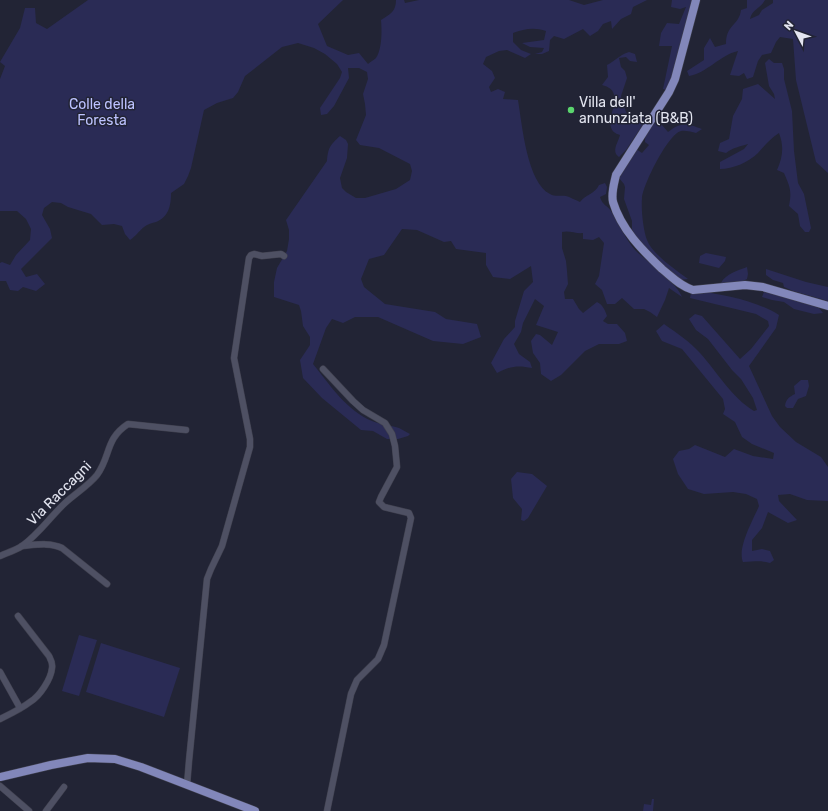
<svg xmlns="http://www.w3.org/2000/svg" width="828" height="811" font-family="Rubik,sans-serif">
	<rect width="100%" height="100%" fill="#222435"/>
	<g fill="#2a2b55">
		<path d="M88 0H343L318 24 327 46 348 55 359 53 368 64C370 62 374 60 376 58 382 49 382 31 381 20 390 14 396 12 396 0H404L405 3 419 0H569L584 5 603 0H647L633 7 631 14 621 19 612 29 611 21 603 24 598 31 590 36 583 29 564 39 554 36 550 40 549 51 542 54H535L542 52 544 48 530 47 522 43 544 40 546 31C534 27 524 29 513 33V42L521 50 531 54 525 58 507 50 499 51 486 57 483 64 492 71 495 78 489 87 491 92 498 89 505 92 503 99 518 100C522 124 527 183 550 194 555 197 561 195 566 196 570 197 575 200 580 202 586 194 595 194 599 185L605 183 607 187 606 194 600 197C603 206 607 205 611 211 619 224 626 240 636 251 648 262 677 283 682 297L669 288 665 300 657 317 650 312 644 309H634L622 298 615 304H607L602 290 595 284 599 276 604 243 599 237 593 240 583 239V233C576 234 569 230 562 232V248L566 261 567 271 568 284 564 292 565 299H573L579 309 583 313 597 302C603 305 605 310 607 316L603 321 608 324H617L625 333 627 341 619 344H599L585 351 561 375 551 381 541 374 540 363 533 353 531 341 536 334 540 335 552 345 558 332 536 325 544 306 535 299 523 323 521 332 514 344 519 354 530 362 532 368C518 365 510 366 497 373L491 363 504 339 515 327V321L524 291 533 282 531 266 510 279 493 277 486 265V253L456 249 451 241 444 242 417 230 402 229 384 255 369 259 361 279 364 287 385 304 435 312 446 319 477 324 481 337 463 344 433 341 378 317H355L343 323 332 319 326 328 313 364C330 385 347 411 372 421 381 425 390 425 399 428 403 430 406 432 410 434L408 436 398 439H387L373 431 361 430 322 398 303 378 300 360 310 345V337L303 326 301 311 299 305 274 297V282L277 268 287 251 289 239V230L286 220 327 161C328 148 330 145 340 136L346 140 348 144 347 158 340 178 342 188 346 192 356 198H365L396 189 410 180 412 171 410 164 379 148 360 145 356 140 366 115 365 104 363 94 368 79 367 72 359 68H348L349 78 334 106 327 114 321 115 320 108 340 78 342 72 337 64 325 54 314 48 298 43 282 47 245 76 238 92 233 98 217 103 204 110 191 168 188 176 184 184 171 193C171 205 169 217 156 222 152 223 148 224 144 227 139 231 136 236 130 240L125 234 122 226 114 224 102 225 91 214 68 207 61 203 52 202 44 208 42 215 50 229 52 238 21 269 26 277 37 274 45 284 36 291 23 287 18 291 10 290 6 281H0V263L2 262 10 265 16 255 30 240 31 229 26 219 17 211H0V79L5 66 0 62 20 28 25 8H35L36 23 47 29Z"/>
		<path d="M672 0H692L671 80 666 90 663 89 672 46H659L661 33 667 23 679 24 686 7 680 9 671 7Z"/>
		<path d="M747 0H765C760 9 752 9 750 19L759 15 762 10 773 3V0H828V173L816 162 796 80 793 39 780 37 776 42 771 53 762 55 758 61 753 77 747 79 744 73 739 76 730 75 738 51C720 55 707 73 689 76L687 71 704 60V48L710 38 715 47 726 44C726 24 739 26 741 10L747 8Z"/>
		<path d="M629 52 635 54 637 62 630 61 626 57 619 58 621 67 625 71 627 78 621 96 626 112 632 119 638 115 648 117 626 150 619 157C611 151 618 143 620 135 599 129 620 105 613 92 611 88 606 86 602 85L608 77 607 65C615 61 619 55 629 52Z"/>
		<path d="M769 59 774 63H782L784 69V79L792 111 794 151 798 183 804 194 811 228 809 232H805L800 226 798 214 789 206C792 191 790 187 784 173L777 170C783 157 784 146 779 133 771 138 765 145 758 153 749 162 733 169 720 169V162L744 149 748 144C739 147 734 147 726 153L718 151 720 143 729 139 733 116 742 99 743 89 758 84 775 99 774 94 769 86 765 63Z"/>
		<path d="M655 123 662 125 668 132C681 122 686 123 702 129L696 133C692 132 685 130 681 131 668 134 643 185 642 198 641 208 643 230 647 240 652 254 676 270 688 279L680 280 652 256 638 241 632 229V221L624 199 625 187 624 184 619 178 636 149 642 153 649 145 645 142C645 133 647 128 655 123Z"/>
		<path d="M706 253 726 257 725 261 719 268 699 263 700 256Z"/>
		<path d="M747 267 748 274 747 279C740 283 729 285 721 283 725 274 739 270 747 267Z"/>
		<path d="M766 269 806 282 828 287V301L793 291 784 287 783 283 773 280 766 275Z"/>
		<path d="M699 291C725 295 757 301 779 315L776 328 749 366 772 416 780 427 796 442 821 457 828 467V501L807 500 790 494 778 495 779 501 797 520 788 523 768 512 762 528 752 540V551L762 549 770 551 774 560 770 563C760 560 753 562 743 562 737 548 753 520 759 506L757 499 746 494 733 492 704 494 688 489 678 474 673 459 679 451 689 449 695 445 725 457 734 449 753 456 773 459 774 453 752 444 742 437 735 422 723 414 725 409 723 399 682 349 662 341 656 331 664 324C677 333 690 342 700 353 718 373 731 397 754 411L757 410 753 398 741 379 732 370 708 339 696 330 689 319 695 314 702 316 740 359 751 349 769 326 768 321 756 314 690 298 691 293Z"/>
		<path d="M764 292 780 294 819 308 823 313 814 314 794 309 784 302 772 300 762 297Z"/>
		<path d="M801 380H808L809 386 806 396 798 399 793 408H787L785 406C786 399 789 397 795 394L794 386Z"/>
		<path d="M517 472 532 474 547 486 528 518 524 521 521 520 522 509 513 498 511 479Z"/>
		<path d="M79 635 97 640 79 696 62 691Z"/>
		<path d="M101 643 180 668 164 717 86 692Z"/>
		<path d="M652 799H654L653 811H643L644 804 651 805Z"/>
	</g>
	<g fill="none" stroke-linecap="round" stroke-linejoin="round">
		<g stroke="#40414f" stroke-width="7">
			<g id="minor">
				<path d="M323 369 353 401 363 410 385 423 392 434 395 446 397 467 381 497 379 502 384 507 409 513 411 518 384 645 378 659 357 680 351 694 327 811"/>
				<path d="M22 546C35 545 50 542 62 548L107 584"/>
				<path d="M0 556C7 553 16 550 22 546 39 534 50 517 65 503 75 494 89 485 97 475 111 456 105 439 128 424L186 430"/>
				<path d="M0 672 20 708"/>
				<path d="M0 719C10 714 21 709 30 702 40 696 51 679 52 668 53 663 51 660 49 656L18 616"/>
				<path d="M187 785 189 761 207 579 211 569 222 546 250 447V439L234 358 249 258 251 255 254 254 262 256 281 254 284 256"/>
				<path d="M0 786 29 811"/>
				<path d="M46 811 64 787"/>
			</g>
		</g>
		<g stroke="#40414f" stroke-width="9">
			<g id="major">
				<path d="M696 0 675 79 669 92 616 175C614 184 611 193 613 202 621 229 642 250 662 269 672 277 680 286 693 290L745 285 763 287 828 306"/>
				<path d="M0 777 51 765 88 758 115 759 141 767 255 811"/>
			</g>
		</g>
		<use href="#minor" stroke="#4e5063" stroke-width="6"/>
		<use href="#major" stroke="#8287ba" stroke-width="8"/>
	</g>
	<circle fill="#5bd56e" stroke="#222435" stroke-width="1.5" cx="571" cy="110" r="4"/>
	<g text-anchor="middle" stroke-width="3" stroke-linejoin="round" paint-order="stroke">
		<g font-size="14" fill="#e3e5f0" stroke="#222435" text-anchor="start">
			<text x="579" y="107">Villa dell'<tspan x="579" dy="16">annunziata (B&amp;B)</tspan></text>
		</g>
		<g font-size="14" fill="#bdc3ff" stroke="#222435">
			<text x="102" y="109">Colle della<tspan x="102" dy="16">Foresta</tspan></text>
		</g>
		<g font-size="14" fill="#e3e5f0" stroke="#222435">
			<text transform="translate(59 493) rotate(-45)" y="5">Via Raccagni</text>
		</g>
	</g>
	<g transform="translate(796 32) rotate(311)" stroke="#222435" stroke-width="3" paint-order="stroke">
	<path d="M0-3L7 15L0 10L-7 15Z" fill="#e3e5f0"/>
	<text y="-6" font-size="11" font-weight="bold" text-anchor="middle" fill="#e3e5f0">N</text>
	</g>
</svg>
